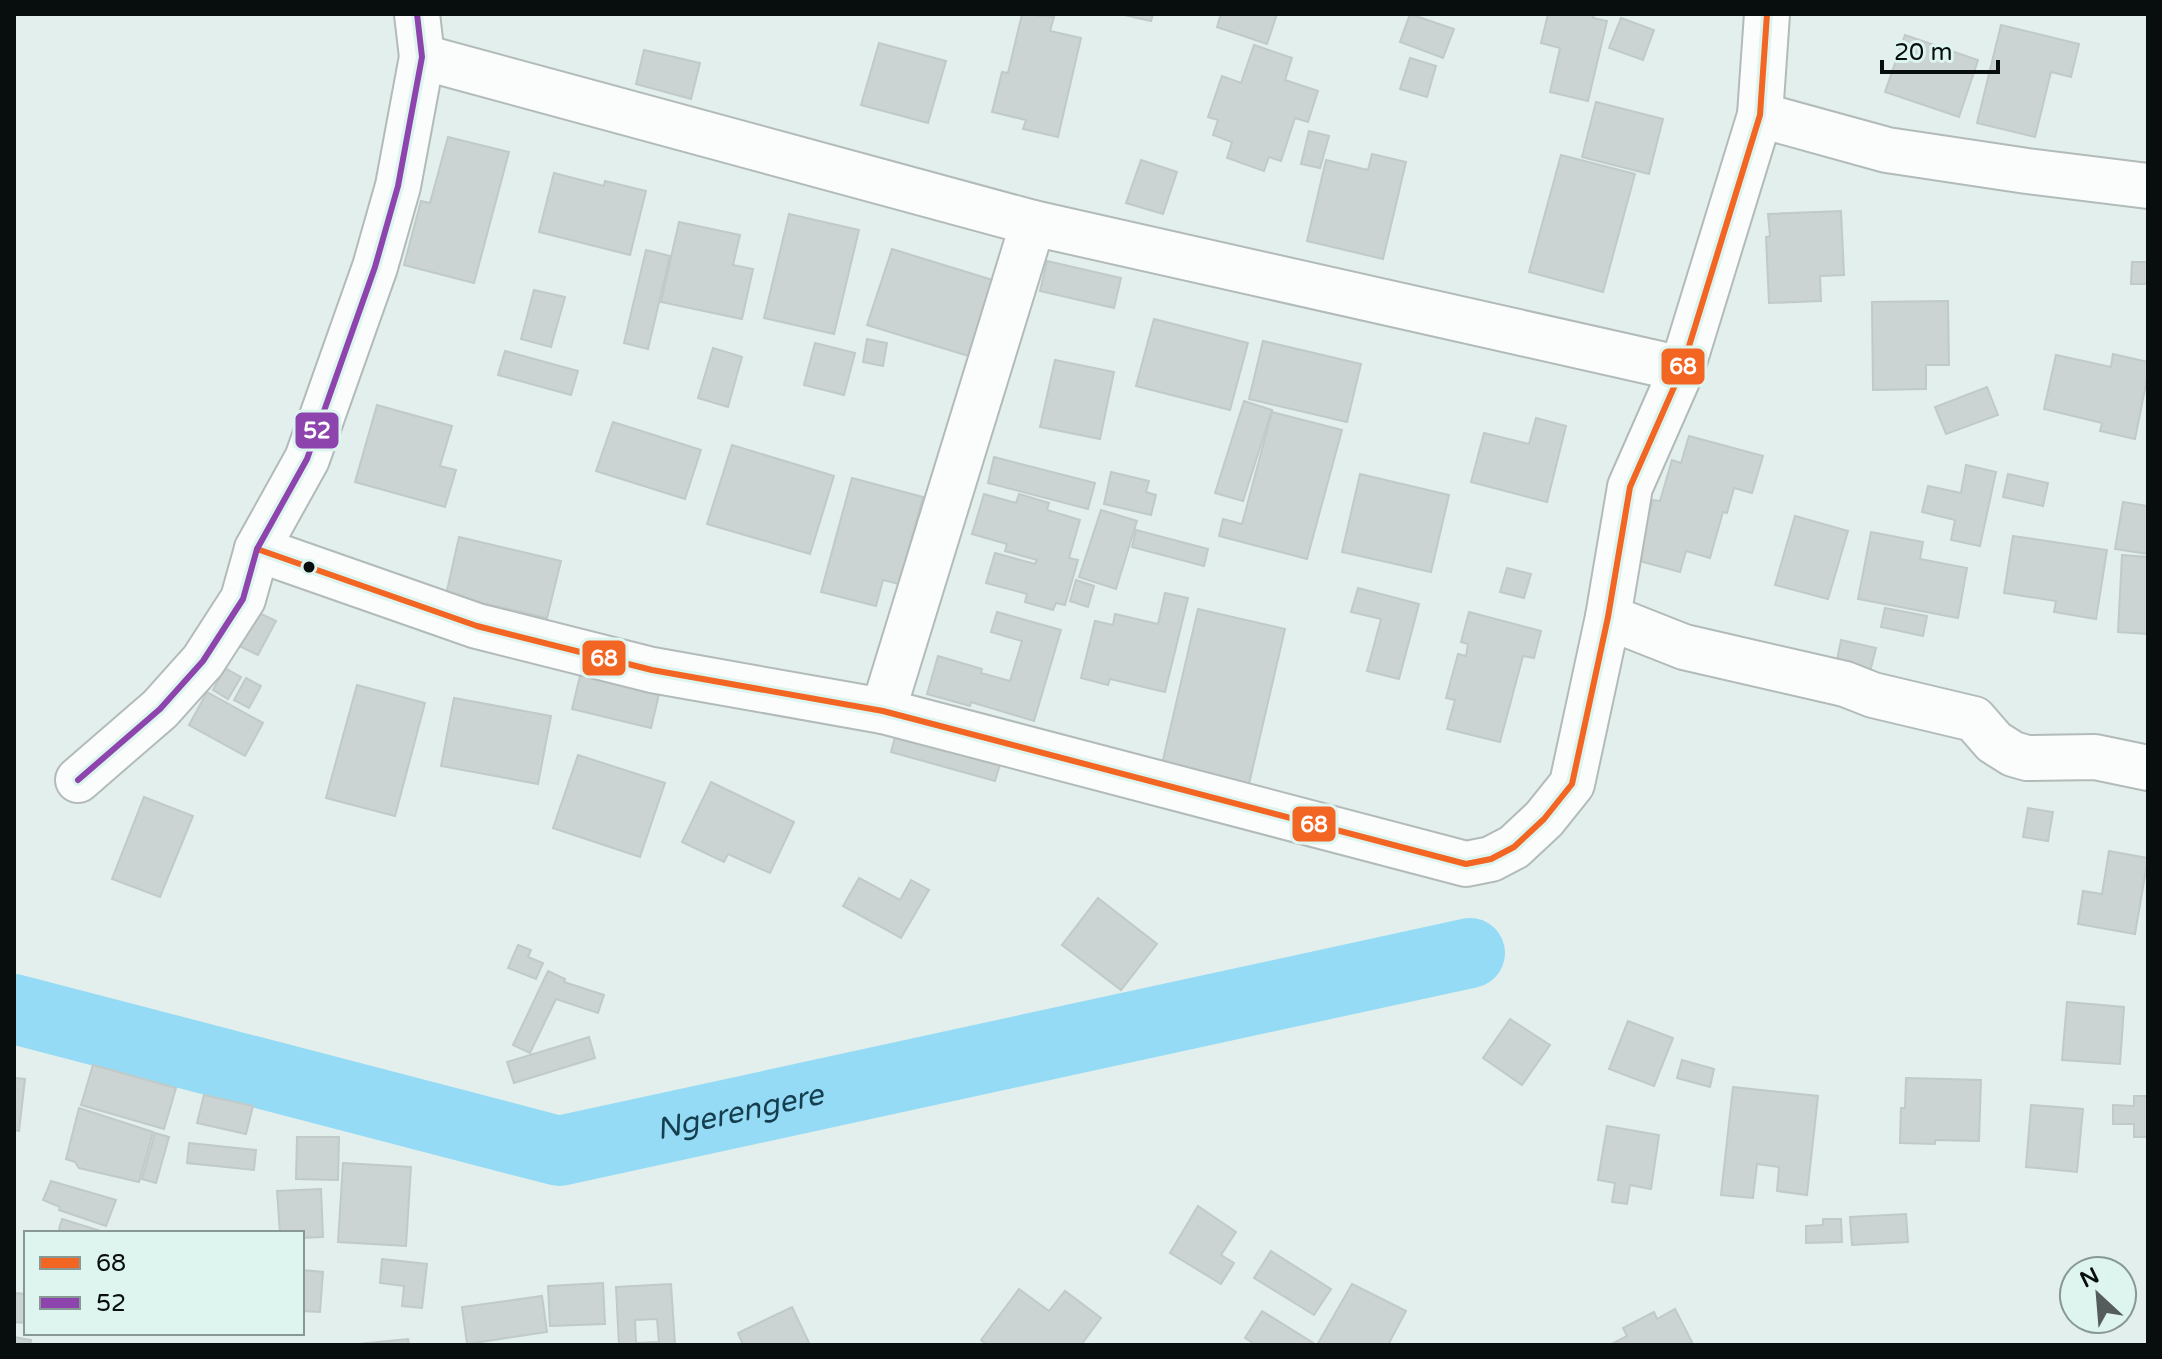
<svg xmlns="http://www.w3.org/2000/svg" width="2162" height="1359" font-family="'Varela Round',sans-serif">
	<rect width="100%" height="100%" fill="#e3efec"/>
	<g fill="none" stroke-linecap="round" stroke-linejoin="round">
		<path stroke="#96dbf5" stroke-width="70" id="s1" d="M14 1009 559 1151 1470 953"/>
	</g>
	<g fill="#cbd4d3" stroke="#c0cac9" stroke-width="2" fill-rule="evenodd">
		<path d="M1022 14 1054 17 1050 31 1081 38 1058 137 1023 129 1026 120 992 112 1002 72 1008 73Z"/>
		<path d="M1120 14H1153L1151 21Z"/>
		<path d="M1221 14H1277L1267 44 1217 27Z"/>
		<path d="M1410 14 1454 29 1443 58 1400 42Z"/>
		<path d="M1548 14H1594L1593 18 1607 21 1588 101 1550 92 1560 48 1541 43Z"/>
		<path d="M1621 18 1654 30 1643 60 1609 48Z"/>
		<path d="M2001 25 2079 44 2071 77 2051 72 2035 137 1977 123Z"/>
		<path d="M1905 35 1978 60 1959 117 1885 92Z"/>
		<path d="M879 43 946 61 928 123 861 105Z"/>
		<path d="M1254 45 1292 58 1285 80 1318 91 1308 122 1295 118 1281 161 1269 157 1264 171 1227 158 1232 142 1213 135 1218 120 1208 117 1222 76 1241 83Z"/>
		<path d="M644 50 700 63 691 99 636 84Z"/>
		<path d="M1410 58 1436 66 1427 97 1400 89Z"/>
		<path d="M1596 102 1663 119 1649 174 1582 157Z"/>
		<path d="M1309 131 1329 136 1320 168 1301 164Z"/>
		<path d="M448 137 509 152 474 283 404 265 421 201 430 203Z"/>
		<path d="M1372 154 1406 162 1383 259 1307 241 1326 160 1368 170Z"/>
		<path d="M1561 155 1635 174 1603 292 1529 272Z"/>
		<path d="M1141 160 1177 172 1163 214 1126 203Z"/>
		<path d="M554 173 604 186 605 181 646 191 630 255 539 232Z"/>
		<path d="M1841 211 1844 275 1820 276 1821 301 1769 303 1766 237 1770 236 1768 214Z"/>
		<path d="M789 214 859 230 834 334 764 318Z"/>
		<path d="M679 222 740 235 733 265 753 269 742 319 661 302Z"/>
		<path d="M892 249 999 282 975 358 867 325Z"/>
		<path d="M646 250 670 256 648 349 624 343Z"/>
		<path d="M1047 261 1121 278 1114 308 1040 291Z"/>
		<path d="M2132 262H2148V284H2131Z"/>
		<path d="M534 290 565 297 551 347 521 339Z"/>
		<path d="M1948 301 1949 365H1926V389L1873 390 1872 302Z"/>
		<path d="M1154 319 1248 343 1230 410 1136 386Z"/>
		<path d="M867 339 887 343 883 366 863 362Z"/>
		<path d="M1263 341 1361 364 1347 422 1249 399Z"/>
		<path d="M815 343 855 353 844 395 804 385Z"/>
		<path d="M713 348 742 357 728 407 698 398Z"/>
		<path d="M505 351 578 371 571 395 498 375Z"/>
		<path d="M2113 354 2148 362V374L2135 439 2100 431 2102 423 2044 409 2056 355 2111 367Z"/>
		<path d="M1055 360 1114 372 1100 439 1040 427Z"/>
		<path d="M1987 387 1998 415 1946 434 1935 407Z"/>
		<path d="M1244 401 1272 410 1243 501 1215 493Z"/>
		<path d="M377 405 452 426 440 466 456 470 445 507 355 482Z"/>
		<path d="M1272 412 1342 430 1307 559 1219 536 1223 519 1242 524Z"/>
		<path d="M1536 418 1566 426 1547 502 1471 482 1484 433 1529 444Z"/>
		<path d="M613 422 701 450 685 499 596 471Z"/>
		<path d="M1689 436 1763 456 1752 493 1734 488 1727 513 1723 512 1710 558 1686 551 1680 572 1636 560 1653 500 1660 501 1672 460 1681 463Z"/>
		<path d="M732 445 834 476 810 554 707 524Z"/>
		<path d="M994 457 1095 483 1088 509 988 483Z"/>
		<path d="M1966 465 1996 472 1980 546 1951 540 1955 520 1922 512 1928 486 1961 493Z"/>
		<path d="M1111 472 1149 481 1146 492 1156 495 1151 515 1104 504Z"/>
		<path d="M1360 474 1449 495 1431 572 1342 552Z"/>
		<path d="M2008 474 2048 483 2043 506 2003 497Z"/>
		<path d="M852 478 923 497 899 584 883 580 876 606 821 592Z"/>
		<path d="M984 494 1016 503 1019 494 1049 503 1047 510 1080 520 1069 558 1078 560 1065 605 1056 603 1053 610 1025 602 1027 594 986 583 995 553 1035 564 1037 560 1005 551 1007 544 972 534Z"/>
		<path d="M2123 502 2148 506V554L2115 549Z"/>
		<path d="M1101 510 1137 521 1116 589 1079 577Z"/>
		<path d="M1795 516 1848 531 1828 599 1775 585Z"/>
		<path d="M1136 530 1208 549 1204 566 1132 547Z"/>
		<path d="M1871 532 1923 542 1920 559 1967 568 1958 618 1858 599Z"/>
		<path d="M2013 536 2107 550 2096 619 2054 612 2056 601 2004 593Z"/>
		<path d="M459 537 561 561 547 618 446 595Z"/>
		<path d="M2122 555 2148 557V634L2118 632Z"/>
		<path d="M1507 568 1531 574 1524 598 1500 592Z"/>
		<path d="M1076 580 1094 586 1088 607 1070 601Z"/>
		<path d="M1358 588 1419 604 1399 679 1367 671 1381 619 1351 612Z"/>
		<path d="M1165 593 1188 598 1165 692 1110 679 1108 685 1081 678 1095 621 1113 625 1115 614 1158 624Z"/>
		<path d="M244 606 276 621 258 655 227 640Z"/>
		<path d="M1885 608 1927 616 1923 636 1881 627Z"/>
		<path d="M1198 609 1285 629 1249 784 1162 764Z"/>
		<path d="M997 612 1061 630 1034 721 971 702 970 706 927 694 938 656 982 669 981 673 1010 681 1022 641 991 632Z"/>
		<path d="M1469 612 1541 631 1534 658 1523 656 1500 742 1447 729 1455 700 1446 698 1458 654 1466 656 1468 644 1461 642Z"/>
		<path d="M1841 640 1876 648 1870 672 1836 665Z"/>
		<path d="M225 668 241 677 228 699 213 690Z"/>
		<path d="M581 672 660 690 651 728 572 709Z"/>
		<path d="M246 678 261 686 249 708 234 700Z"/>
		<path d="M357 685 425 703 395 816 326 798Z"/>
		<path d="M207 692 263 723 245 756 189 725Z"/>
		<path d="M454 698 551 716 538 784 441 766Z"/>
		<path d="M898 726 1003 754 995 781 891 752Z"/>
		<path d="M578 755 665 783 640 857 553 828Z"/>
		<path d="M711 782 794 822 770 873 728 854 724 862 682 842Z"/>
		<path d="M144 797 193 816 160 897 112 879Z"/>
		<path d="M2028 808 2053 812 2048 841 2023 837Z"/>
		<path d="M2109 851 2148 858 2135 934 2078 924 2083 891 2102 894Z"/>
		<path d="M859 878 900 900 911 880 929 890 901 938 843 906Z"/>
		<path d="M1098 898 1157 944 1121 990 1062 945Z"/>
		<path d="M518 945 531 950 528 957 543 963 536 979 508 968Z"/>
		<path d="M548 971 565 979 564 982 604 995 598 1013 556 999 530 1053 513 1045Z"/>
		<path d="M2067 1002 2124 1007 2120 1064 2062 1060Z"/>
		<path d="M1510 1019 1550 1045 1522 1085 1483 1058Z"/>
		<path d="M1628 1021 1673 1038 1654 1086 1609 1069Z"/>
		<path d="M589 1037 595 1058 514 1083 507 1062Z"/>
		<path d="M1682 1060 1714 1069 1710 1087 1677 1078Z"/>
		<path d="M93 1065 176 1088 164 1129 81 1105Z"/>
		<path d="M14 1078 25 1079 19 1131 14 1130Z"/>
		<path d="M1906 1078 1981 1080 1979 1141 1935 1140V1144L1900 1143 1901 1108H1905Z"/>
		<path d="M1733 1087 1818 1096 1807 1195 1777 1191 1779 1167 1757 1164 1753 1198 1721 1195Z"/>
		<path d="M204 1095 253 1106 246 1134 197 1123Z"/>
		<path d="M2134 1096H2148V1137H2134V1124H2113V1105L2134 1106Z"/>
		<path d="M2031 1105 2083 1109 2077 1172 2026 1167Z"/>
		<path d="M79 1108 153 1132 139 1182 79 1168 75 1162 66 1159Z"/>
		<path d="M1607 1126 1659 1135 1651 1189 1630 1185 1627 1204 1612 1202 1615 1183 1598 1180Z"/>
		<path d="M155 1133 169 1137 156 1183 142 1179Z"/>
		<path d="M297 1137H339L338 1180 296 1179Z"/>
		<path d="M189 1143 256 1150 254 1170 187 1163Z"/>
		<path d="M343 1163 411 1167 406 1246 338 1242Z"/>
		<path d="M51 1181 116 1200 106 1226 59 1210 60 1207 43 1200Z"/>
		<path d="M321 1189 323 1237 302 1238V1233H280L277 1191Z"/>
		<path d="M1198 1206 1236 1232 1221 1255 1234 1263 1221 1284 1170 1253Z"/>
		<path d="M1906 1214 1908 1242 1852 1245 1850 1217Z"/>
		<path d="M62 1219 107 1233H58Z"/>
		<path d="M1823 1219H1841L1842 1242 1806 1243V1226L1823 1225Z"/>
		<path d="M1271 1251 1331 1289 1314 1315 1254 1278Z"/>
		<path d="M382 1259 427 1264 422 1308 402 1306 404 1286 380 1283Z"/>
		<path d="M302 1270 323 1272 320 1312 302 1311Z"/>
		<path d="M603 1283 605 1324 550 1326 548 1286Z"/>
		<path d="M671 1284 675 1345H619L616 1287ZM657 1319 659 1342 636 1343 635 1320Z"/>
		<path d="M1352 1284 1406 1311 1388 1345H1317Z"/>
		<path d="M1019 1289 1049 1311 1065 1291 1101 1318 1081 1345H987L981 1340Z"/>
		<path d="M14 1293 26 1294V1323L14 1322Z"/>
		<path d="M542 1296 547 1332 467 1344 462 1307Z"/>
		<path d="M792 1307 810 1345H743L738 1333Z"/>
		<path d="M1675 1309 1692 1342 1686 1345H1610L1627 1336 1623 1328 1654 1312 1657 1319Z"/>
		<path d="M1262 1311 1315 1344 1256 1345 1245 1338Z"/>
		<path d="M14 1337 31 1340 30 1345H14Z"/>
		<path d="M408 1339 409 1345H359V1344Z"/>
	</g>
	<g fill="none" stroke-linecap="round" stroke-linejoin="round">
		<g stroke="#b2bbb9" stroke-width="48">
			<g id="street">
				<path d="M422 57 1033 223 1682 369"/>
				<path d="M1760 115 1887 150 2027 171 2148 186"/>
				<path d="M257 549 477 626 652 670 883 711 1466 864 1491 859 1514 847 1544 819 1572 784 1608 617 1630 487 1682 369 1760 115 1767 14"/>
				<path d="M1608 617 1684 647 1845 684 1873 695 1974 719 1994 742 2013 754 2027 758 2095 757 2148 768"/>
				<path d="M883 711 1033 223"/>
			</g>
		</g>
		<g stroke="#b2bbb9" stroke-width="48">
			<path id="secondary" d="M78 780 160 709 203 661 243 599 257 549 307 459 375 267 398 186 422 57 417 14"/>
		</g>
		<use href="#street" stroke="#fbfdfc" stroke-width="44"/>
		<use href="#secondary" stroke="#fbfdfc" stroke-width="44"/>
		<g stroke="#def4ef" stroke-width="12">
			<path id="bus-1" d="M257 549 477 626 652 670 883 711 1466 864 1491 859 1514 847 1544 819 1572 784 1608 617 1630 487 1682 369 1760 115 1767 14"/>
		</g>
		<g stroke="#def4ef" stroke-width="12">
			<path id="bus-2" d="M78 780 160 709 203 661 243 599 257 549 307 459 375 267 398 186 422 57 417 14"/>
		</g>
		<use href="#bus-1" stroke="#f26522" stroke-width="6"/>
		<use href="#bus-2" stroke="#8e44ad" stroke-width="6"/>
	</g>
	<circle fill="#070e0d" stroke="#def4ef" stroke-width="3" cx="309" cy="567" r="7"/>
	<g text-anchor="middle" stroke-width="6" stroke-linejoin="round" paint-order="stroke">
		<g font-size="30" font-style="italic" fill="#153e4f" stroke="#def4ef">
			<text dy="10" stroke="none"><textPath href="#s1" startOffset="748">Ngerengere</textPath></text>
		</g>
	</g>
	<g stroke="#def4ef" stroke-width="3">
		<rect x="1660" y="347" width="46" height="39" rx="8" fill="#f26522"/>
		<rect x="294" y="411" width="46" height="39" rx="8" fill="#8e44ad"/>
		<rect x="581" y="639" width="46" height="38" rx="8" fill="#f26522"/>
		<rect x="1291" y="805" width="46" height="38" rx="8" fill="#f26522"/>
	</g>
	<g font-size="22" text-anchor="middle" font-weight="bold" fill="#fff">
		<text x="1683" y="374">68</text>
		<text x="317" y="438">52</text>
		<text x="604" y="666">68</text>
		<text x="1314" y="832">68</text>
	</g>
	<rect width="2162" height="1359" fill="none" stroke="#070e0d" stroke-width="32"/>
	<rect x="24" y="1231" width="280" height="104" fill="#def4ef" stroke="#889895" stroke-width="2"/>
	<rect x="40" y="1257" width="40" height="12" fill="#f26522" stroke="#889895" stroke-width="2"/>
	<text x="96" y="1271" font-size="24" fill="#070e0d">68</text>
	<rect x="40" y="1297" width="40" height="12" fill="#8e44ad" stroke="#889895" stroke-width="2"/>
	<text x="96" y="1311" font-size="24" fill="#070e0d">52</text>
	<g transform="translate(2098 1295) rotate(334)"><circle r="38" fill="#def4ef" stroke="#889895" stroke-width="2"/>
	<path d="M0-6L14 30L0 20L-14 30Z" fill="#545d5b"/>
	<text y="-12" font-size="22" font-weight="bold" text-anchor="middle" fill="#070e0d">N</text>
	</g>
	<path d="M1882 60v12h116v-12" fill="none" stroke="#070e0d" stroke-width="4"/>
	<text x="1894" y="60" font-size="24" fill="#070e0d" stroke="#def4ef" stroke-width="6" paint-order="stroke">20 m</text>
</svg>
